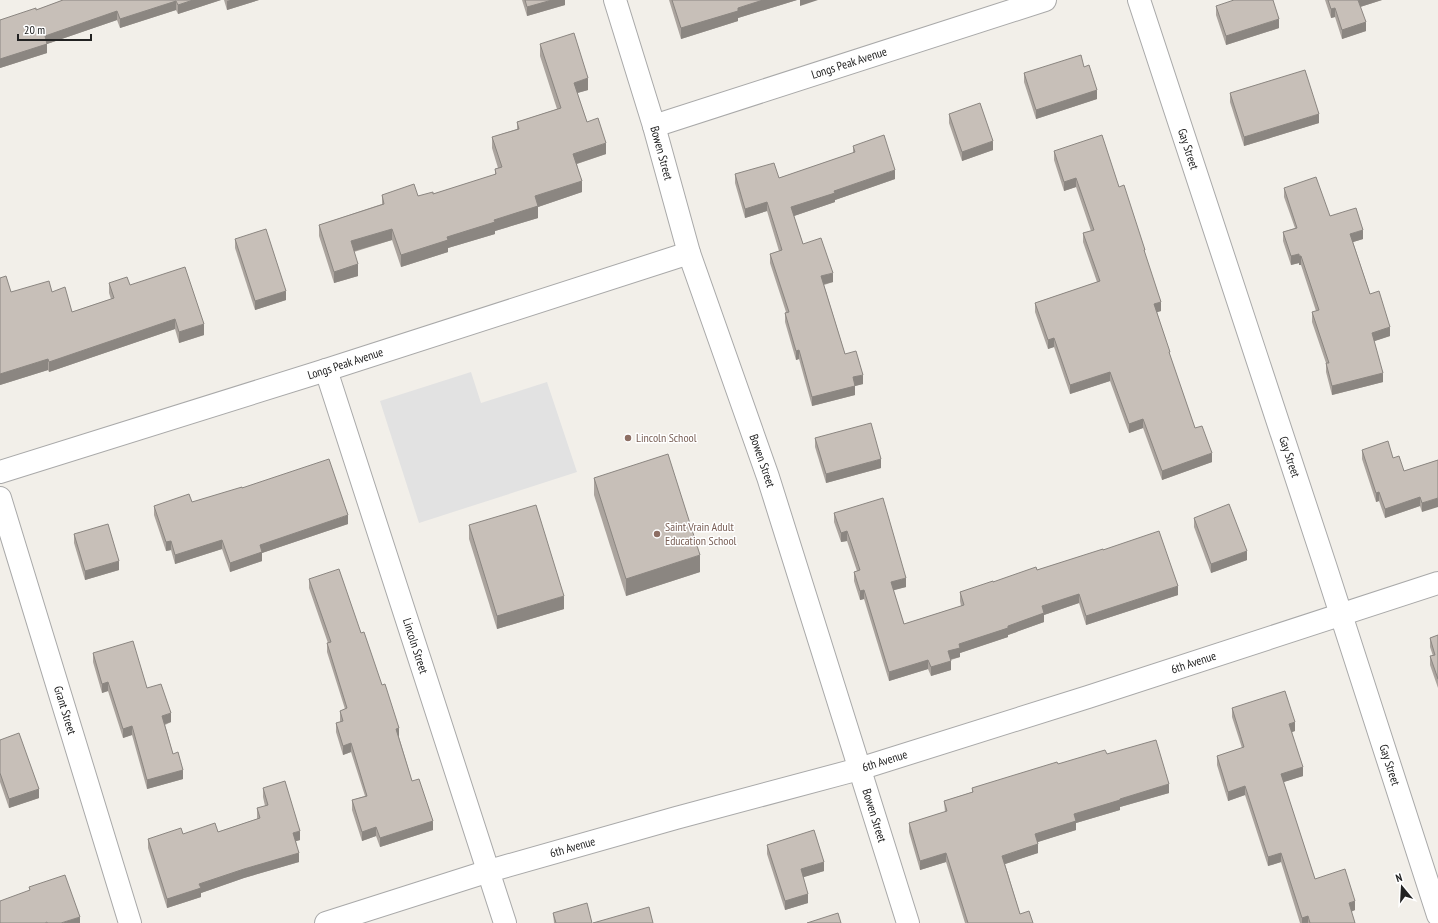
<svg xmlns="http://www.w3.org/2000/svg" width="1438" height="923" font-family="'PT Sans Narrow',sans-serif">
	<rect width="100%" height="100%" fill="#f2efe9"/>
	<path fill="#e2e2e2" d="M471 372 481 403 547 382 577 472 419 523 380 401Z"/>
	<g fill="none" stroke-linecap="round" stroke-linejoin="round">
		<g stroke="#a9a9a9" stroke-width="24">
			<g id="minor">
				<path id="s1" d="M615 0 654 126 689 253 768 477 908 923"/>
				<path id="s2" d="M1139 0 1325 565 1438 915"/>
				<path id="s3" d="M654 126 1045 0"/>
				<path id="s4" d="M326 370 505 923"/>
				<path id="s5" d="M0 472 326 370 689 253"/>
				<path id="s6" d="M0 498 130 923"/>
				<path id="s7" d="M326 923 489 871 676 818 859 769 1088 697 1438 583"/>
			</g>
		</g>
		<use href="#minor" stroke="#fff" stroke-width="22"/>
	</g>
	<g fill="#aba49e">
		<path d="M63 0H221L178 14 176 10 120 28 117 20 47 44V53L0 68V20L36 10Z"/>
		<path d="M224 0H259L227 10Z"/>
		<path d="M522 0H565V5L527 16Z"/>
		<path d="M669 0H797L738 18V21L681 39Z"/>
		<path d="M1325 0H1382L1360 7 1366 31 1342 39 1335 17 1331 18Z"/>
		<path d="M1216 6 1279 28 1226 45 1216 15Z"/>
		<path d="M540 44 588 90 577 93 587 122 606 154 577 164 582 192 538 207V218L495 231V234L448 248V252L401 267 392 240 354 252 358 276 334 283 319 236V225L382 204V195L418 196 433 194 495 175V169L498 168 492 148V137L517 129V122L557 109 540 56Z"/>
		<path d="M1084 67 1097 99 1036 119 1024 82V73Z"/>
		<path d="M1230 93 1319 123 1244 146 1230 102Z"/>
		<path d="M949 114 993 150 962 161 949 123Z"/>
		<path d="M853 146 895 179 835 200V202L794 216 803 244 833 282 824 285 845 354 863 384 855 386V395L812 406 799 359 796 360 785 322V313L786 312 770 263V254L779 251 767 211 745 218 735 183V174L779 178 853 153Z"/>
		<path d="M1054 151 1119 187 1145 254 1161 311 1157 312 1170 357 1195 428 1212 462 1162 480 1143 428 1129 433 1110 381 1070 394 1054 347 1048 349 1035 312V303L1097 282 1083 242V233L1091 231 1076 187 1064 191 1054 160Z"/>
		<path d="M1284 188 1330 216 1363 239 1353 242 1370 294 1390 336 1374 341 1383 382 1332 395 1326 372V363L1312 322V312L1316 311 1301 265H1299V263L1291 265 1283 241V232L1295 228 1284 197Z"/>
		<path d="M235 239 286 300 255 310 235 248Z"/>
		<path d="M0 278 11 292 72 312 111 299 109 293V283L130 285 204 335 179 343 175 329 49 372 48 370 0 385Z"/>
		<path d="M815 438 881 468 826 483 815 447Z"/>
		<path d="M1362 450 1393 458 1404 471 1438 460 1422 512 1420 506 1385 518 1379 501 1376 502 1362 459Z"/>
		<path d="M594 478 700 572 626 596 594 495Z"/>
		<path d="M242 488 348 524 262 553V561L230 572 222 549 175 564 171 550 166 551 154 515V506L192 502Z"/>
		<path d="M834 513 906 587 893 590 904 624 961 606 960 601V592L1037 570 1103 550 1178 595 1086 625 1079 603 1044 615V622L1008 635V637L960 653V657L951 660V670L931 676 928 669 889 681 864 599 860 600 854 581V572L857 571 847 541 841 542 834 522Z"/>
		<path d="M1194 518 1247 560 1211 573 1194 527Z"/>
		<path d="M469 525 564 609 497 629 469 539Z"/>
		<path d="M74 534 119 570 85 580 74 543Z"/>
		<path d="M309 579 361 633 399 737 412 781 433 830 380 847 376 836 362 841 352 810V800L365 796 351 752 343 755 336 732V723L340 722V711L345 709 327 652V643H328L309 588Z"/>
		<path d="M1438 635V688L1430 665V656H1433L1430 647V638Z"/>
		<path d="M93 653 147 688 171 722 165 725 173 754 183 779 147 789 132 735 123 738 108 691 102 693 93 662Z"/>
		<path d="M1232 708 1295 731 1292 732 1303 776 1283 782 1315 879 1355 910 1351 912 1355 923H1300L1281 862 1268 866 1245 795 1228 801 1217 765V756L1242 748 1232 717Z"/>
		<path d="M0 740 39 798 9 808 0 782Z"/>
		<path d="M1107 754 1169 793 1120 807V810L1076 823V830L1037 842 1038 853 1005 864 1020 914 1033 923H965L946 862 920 870 909 832V823L945 812 944 801 972 792V788L1058 764Z"/>
		<path d="M263 788 300 840 296 841 299 862 244 878 201 893V897L167 908 148 848V839L183 834 218 832 257 819V808L265 806 263 797Z"/>
		<path d="M767 845 824 871 803 877 808 903 785 910 767 854Z"/>
		<path d="M553 913 592 923H554Z"/>
	</g>
	<g fill="#8b8681">
		<path d="M193 0H221L178 14V5Z"/>
		<path d="M230 0H259L227 10V1Z"/>
		<path d="M552 0H565V5L527 16V7Z"/>
		<path d="M763 0H797L738 18V21L681 39V28L738 8Z"/>
		<path d="M800 0H818L800 6Z"/>
		<path d="M1358 0H1382L1360 7Z"/>
		<path d="M176 1V10L120 28V19Z"/>
		<path d="M1335 8V17L1331 18V9Z"/>
		<path d="M117 11V20L47 44V53L0 68V59L45 36Z"/>
		<path d="M1279 19V28L1226 45V36Z"/>
		<path d="M1366 22V31L1342 39V30Z"/>
		<path d="M588 78V90L574 94V83Z"/>
		<path d="M1097 90V99L1036 119V110Z"/>
		<path d="M1319 114V123L1244 146V137Z"/>
		<path d="M993 141V150L962 161V152Z"/>
		<path d="M606 143V154L573 165V154Z"/>
		<path d="M895 170V179L835 200V202L791 217V207L834 191Z"/>
		<path d="M1076 178V187L1064 191V182Z"/>
		<path d="M582 181V192L538 207V218L495 231V234L448 248V252L401 267V255L447 237 535 196Z"/>
		<path d="M767 202V211L745 218V209Z"/>
		<path d="M392 229V240L351 252V241Z"/>
		<path d="M1363 230V239L1350 243V234Z"/>
		<path d="M1299 254V263L1291 265V256Z"/>
		<rect x="1299" y="256" width="2" height="9"/>
		<path d="M358 264V276L334 283V272Z"/>
		<path d="M833 273V282L821 285V276Z"/>
		<path d="M286 291V300L255 310V301Z"/>
		<path d="M1161 302V311L1154 313V304Z"/>
		<path d="M175 319V329L49 372V362Z"/>
		<path d="M204 324V335L179 343V332Z"/>
		<path d="M1390 327V336L1372 342V333Z"/>
		<path d="M1054 338V347L1048 349V340Z"/>
		<path d="M799 350V359L796 360V351Z"/>
		<path d="M48 359V370L0 385V374Z"/>
		<path d="M1110 372V381L1070 394V385Z"/>
		<path d="M1383 373V382L1332 395V386Z"/>
		<path d="M863 375V384L855 386V395L812 406V397L853 377Z"/>
		<path d="M1143 419V428L1129 433V424Z"/>
		<path d="M1212 453V462L1162 480V471Z"/>
		<path d="M881 459V468L826 483V474Z"/>
		<path d="M1379 492V501L1376 502V493Z"/>
		<path d="M1420 497V506L1385 518V509Z"/>
		<path d="M1438 498V507L1422 512V503Z"/>
		<path d="M348 515V524L262 553V561L230 572V563L260 545Z"/>
		<path d="M847 531V541L841 542V533Z"/>
		<path d="M222 540V549L175 564V555Z"/>
		<path d="M171 541V550L166 551V542Z"/>
		<path d="M1247 551V560L1211 573V564Z"/>
		<path d="M700 555V572L626 596V579Z"/>
		<path d="M119 561V570L85 580V571Z"/>
		<path d="M906 578V587L891 591V582Z"/>
		<path d="M1178 586V595L1086 625V616Z"/>
		<path d="M864 590V599L860 600V591Z"/>
		<path d="M1079 594V603L1044 615V622L1008 635V637L960 653V657L948 660V651L959 644 1008 626 1042 606Z"/>
		<path d="M564 596V609L497 629V616Z"/>
		<path d="M928 660V669L889 681V672Z"/>
		<path d="M951 661V670L931 676V667Z"/>
		<path d="M108 682V691L102 693V684Z"/>
		<path d="M171 713V722L162 725V716Z"/>
		<path d="M1295 722V731L1289 733V724Z"/>
		<path d="M132 726V735L123 738V729Z"/>
		<path d="M399 728V737L396 738V729Z"/>
		<path d="M351 743V752L343 755V746Z"/>
		<path d="M1303 767V776L1281 783V774Z"/>
		<path d="M183 770V779L147 789V780Z"/>
		<path d="M1169 784V793L1120 807V810L1076 823V830L1035 843V834L1074 814 1120 799Z"/>
		<path d="M1245 786V795L1228 801V792Z"/>
		<path d="M39 789V798L9 808V799Z"/>
		<path d="M433 821V830L380 847V838Z"/>
		<path d="M376 827V836L362 841V832Z"/>
		<path d="M300 831V840L293 842V833Z"/>
		<path d="M1038 844V853L1002 865V856Z"/>
		<path d="M299 853V862L244 878 201 893V897L167 908V899L199 884 244 869Z"/>
		<path d="M946 853V862L920 870V861Z"/>
		<path d="M1281 853V862L1268 866V857Z"/>
		<path d="M824 862V871L801 878V869Z"/>
		<path d="M808 894V903L785 910V901Z"/>
		<path d="M1355 901V910L1349 912V903Z"/>
		<path d="M1308 916V923H1302V918Z"/>
		<path d="M80 917V923H61Z"/>
	</g>
	<g fill="#c7bfb8" stroke="#8b8681">
		<path d="M63 0H193L178 5 176 1 120 19 117 11 45 36 47 44 0 59V20L36 8V10Z"/>
		<path d="M525 0H552L527 7Z"/>
		<path d="M672 0H763L738 8V11L681 28Z"/>
		<path d="M1234 0H1273L1279 19 1226 36 1216 6Z"/>
		<path d="M1328 0H1358L1366 22 1342 30 1335 8 1331 9Z"/>
		<path d="M574 33 588 78 574 83 587 122 598 118 606 143 573 154 582 181 535 196 538 206 494 220 495 222 447 237 448 240 401 255 392 229 351 241 358 264 334 272 319 225 384 204 382 195 414 184 418 196 433 192V194L496 174 495 169 502 167 492 137 519 129 517 122 561 108 540 44Z"/>
		<path d="M1081 55 1084 67 1089 65 1097 90 1036 110 1024 73Z"/>
		<path d="M1305 70 1319 114 1244 137 1230 93Z"/>
		<path d="M980 103 993 141 962 152 949 114Z"/>
		<path d="M884 135 895 170 834 191 835 193 791 207 803 244 821 238 833 273 821 276 845 354 856 351 863 375 853 377 855 386 812 397 799 350 796 351 785 313 789 312 770 254 782 250 767 202 745 209 735 174 774 163 779 178 855 152 853 146Z"/>
		<path d="M1102 135 1119 187 1124 185 1145 250H1144L1161 302 1154 304 1170 352H1169L1195 428 1202 426 1212 453 1162 471 1143 419 1129 424 1110 372 1070 385 1054 338 1048 340 1035 303 1100 281 1083 233 1094 230 1076 178 1064 182 1054 151Z"/>
		<path d="M1316 177 1330 216 1356 208 1363 230 1350 234 1370 294 1379 291 1390 327 1372 333 1383 373 1332 386 1326 363H1329L1312 312 1319 310 1301 256H1299V254L1291 256 1283 232 1297 228 1284 188Z"/>
		<path d="M266 229 286 291 255 301 235 239Z"/>
		<path d="M185 267 204 324 179 332 175 319 49 362 48 359 0 374V278L6 276 11 292 49 281 52 292 65 287 72 312 114 298 109 283 127 277 130 285Z"/>
		<path d="M871 423 881 459 826 474 815 438Z"/>
		<path d="M1388 441 1393 458 1399 456 1404 471 1438 460V498L1422 503 1420 497 1385 509 1379 492 1376 493 1362 450Z"/>
		<path d="M668 454 700 555 626 579 594 478Z"/>
		<path d="M329 459 348 515 260 545 262 552 230 563 222 540 175 555 171 541 166 542 154 506 189 494 192 502 242 487V488Z"/>
		<path d="M883 498 906 578 891 582 904 624 964 605 960 592 993 581V582L1036 567 1037 570 1103 549V550L1159 531 1178 586 1086 616 1079 594 1042 606 1044 613 1008 626V628L959 644 960 648 948 651 951 661 931 667 928 660 889 672 864 590 860 591 854 572 860 570 847 531 841 533 834 513Z"/>
		<path d="M1229 504 1247 551 1211 564 1194 518Z"/>
		<path d="M536 505 564 596 497 616 469 525Z"/>
		<path d="M108 524 119 561 85 571 74 534Z"/>
		<path d="M339 569 361 633 364 632 382 685 385 684 399 728 396 729 412 781 419 779 433 821 380 838 376 827 362 832 352 800 367 796 351 743 343 746 336 723 343 721 340 711 347 708 327 643 331 642 309 579Z"/>
		<path d="M1438 635V679L1430 656 1435 655 1430 638Z"/>
		<path d="M133 641 147 688 161 684 171 713 162 716 173 754 178 752 183 770 147 780 132 726 123 729 108 682 102 684 93 653Z"/>
		<path d="M1285 691 1295 722 1289 724 1303 767 1281 774 1315 879 1345 869 1355 901 1349 903 1355 923H1310L1308 916 1302 918 1281 853 1268 857 1245 786 1228 792 1217 756 1244 747 1232 708Z"/>
		<path d="M19 733 39 789 9 799 0 773V740Z"/>
		<path d="M1156 740 1169 784 1120 799V800L1074 814 1076 821 1035 834 1038 844 1002 856 1020 914 1029 911 1033 923H968L946 853 920 861 909 823 947 811 944 801 973 792 972 788 1057 762 1058 764 1105 750 1107 754Z"/>
		<path d="M285 781 300 831 293 833 299 853 244 869 199 884 201 888 167 899 148 839 181 828 183 834 215 823 218 832 260 818 257 808 268 805 263 788Z"/>
		<path d="M814 830 824 862 801 869 808 894 785 901 767 845Z"/>
		<path d="M65 875 80 917 61 923H47V922L45 923H0V901L30 890 29 887Z"/>
		<path d="M587 903 592 923H556L553 913Z"/>
		<path d="M649 907 653 923H593Z"/>
		<path d="M838 913 841 923H807Z"/>
	</g>
	<g fill="#8d6e63" stroke="#fff" stroke-width="1.5">
		<circle cx="628" cy="438" r="4"/>
		<circle cx="657" cy="534" r="4"/>
	</g>
	<g text-anchor="middle" stroke-width="3" stroke-linejoin="round" paint-order="stroke">
		<g font-size="12" fill="#222" stroke="#fff">
			<text dy="4" stroke="none"><textPath href="#s3" startOffset="205">Longs Peak Avenue</textPath></text>
			<text dy="4" stroke="none"><textPath href="#s2" startOffset="157">Gay Street</textPath></text>
			<text dy="4" stroke="none"><textPath href="#s1" startOffset="160">Bowen Street</textPath></text>
			<text dy="4" stroke="none"><textPath href="#s5" startOffset="362">Longs Peak Avenue</textPath></text>
			<text dy="4" stroke="none"><textPath href="#s2" startOffset="481">Gay Street</textPath></text>
			<text dy="4" stroke="none"><textPath href="#s1" startOffset="484">Bowen Street</textPath></text>
			<text dy="4" stroke="none"><textPath href="#s4" startOffset="290">Lincoln Street</textPath></text>
			<text dy="4" stroke="none"><textPath href="#s7" startOffset="906">6th Avenue</textPath></text>
			<text dy="4" stroke="none"><textPath href="#s6" startOffset="222">Grant Street</textPath></text>
			<text dy="4" stroke="none"><textPath href="#s7" startOffset="582">6th Avenue</textPath></text>
			<text dy="4" stroke="none"><textPath href="#s2" startOffset="805">Gay Street</textPath></text>
			<text dy="4" stroke="none"><textPath href="#s1" startOffset="856">Bowen Street</textPath></text>
			<text dy="4" stroke="none"><textPath href="#s7" startOffset="258">6th Avenue</textPath></text>
		</g>
		<g font-size="12" fill="#785e54" stroke="#fff" text-anchor="start">
			<text x="636" y="442">Lincoln School</text>
			<text x="665" y="531">Saint Vrain Adult<tspan x="665" dy="14">Education School</tspan></text>
		</g>
	</g>
	<g transform="translate(1402 887) rotate(342)" stroke="#ffffff" stroke-width="3" paint-order="stroke">
	<path d="M0-3L7 15L0 10L-7 15Z" fill="#222222"/>
	<text y="-6" font-size="11" font-weight="bold" text-anchor="middle" fill="#222222">N</text>
	</g>
	<path d="M18 34v6h73v-6" fill="none" stroke="#222222" stroke-width="2"/>
	<text x="24" y="34" font-size="12" fill="#222222" stroke="#ffffff" stroke-width="3" paint-order="stroke">20 m</text>
</svg>
